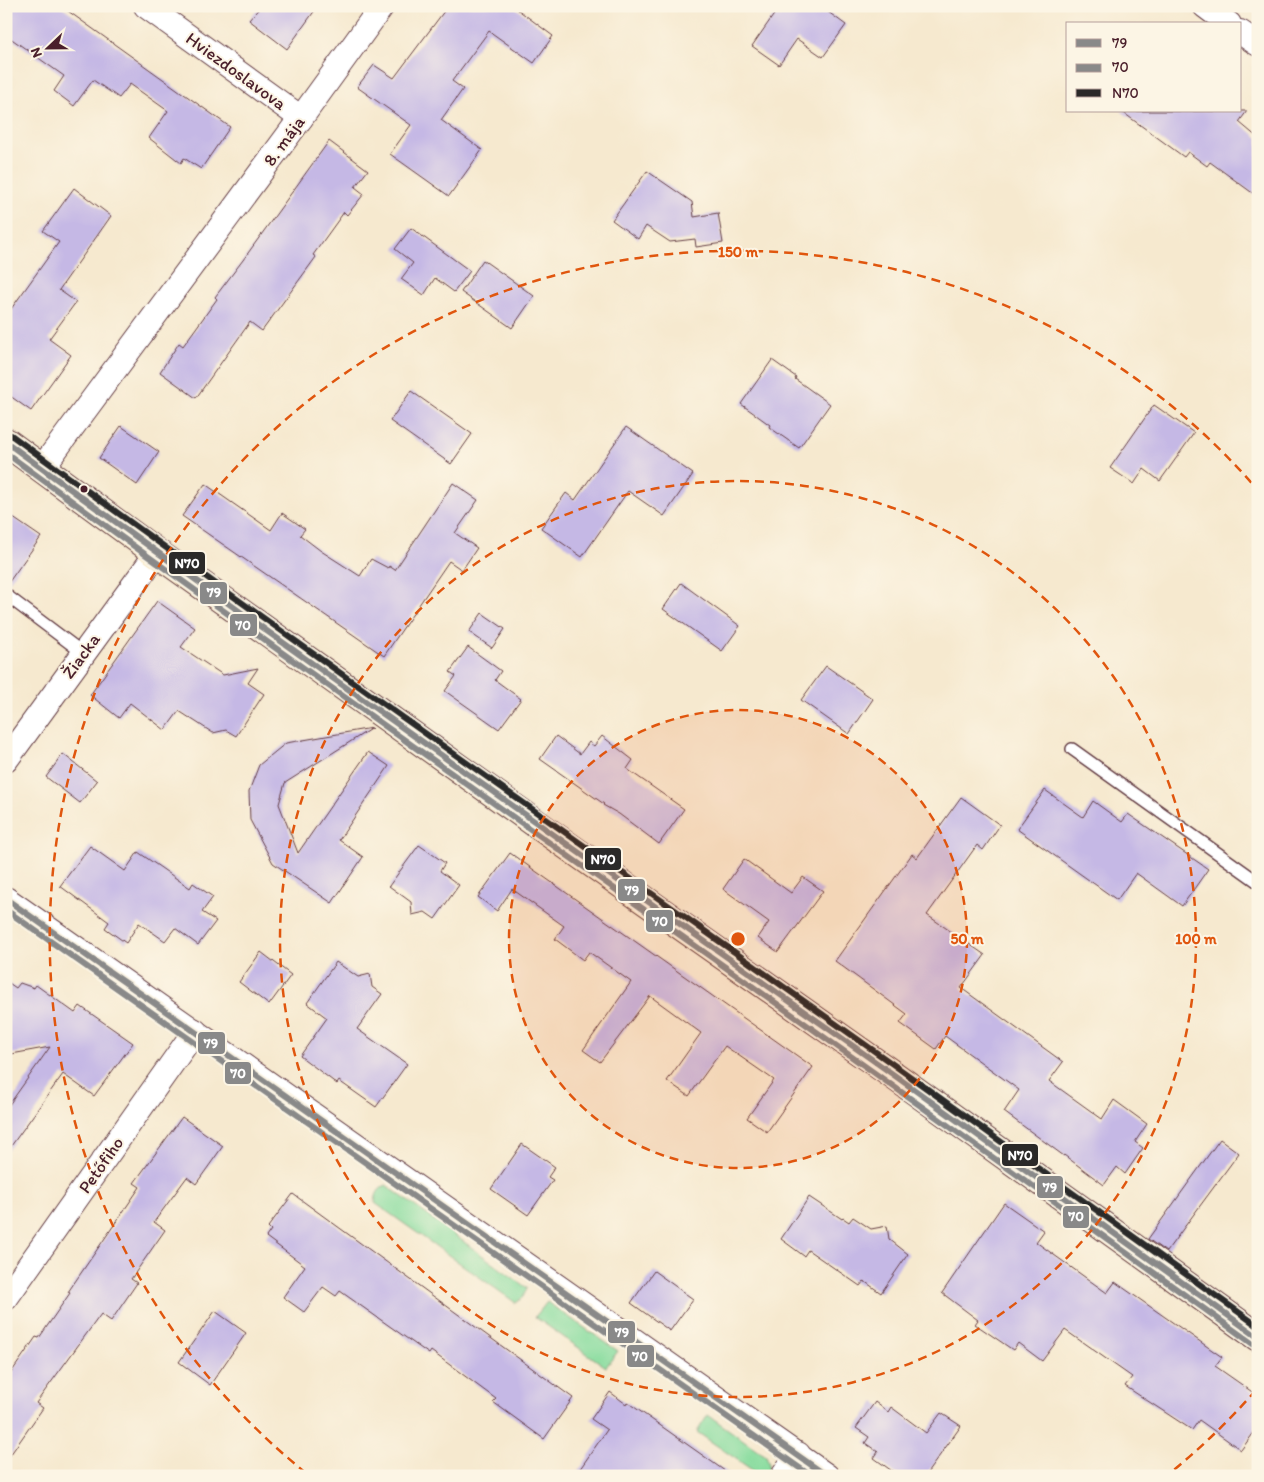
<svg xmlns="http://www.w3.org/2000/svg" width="1264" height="1482" font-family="Itim,sans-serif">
	<rect width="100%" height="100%" fill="#fcf5e5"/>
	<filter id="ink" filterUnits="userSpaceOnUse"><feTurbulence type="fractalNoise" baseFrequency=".02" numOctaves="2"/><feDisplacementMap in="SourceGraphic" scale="10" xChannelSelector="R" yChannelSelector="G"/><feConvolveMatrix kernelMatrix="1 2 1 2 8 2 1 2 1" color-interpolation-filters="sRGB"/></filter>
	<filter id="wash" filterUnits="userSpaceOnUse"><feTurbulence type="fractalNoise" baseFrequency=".0096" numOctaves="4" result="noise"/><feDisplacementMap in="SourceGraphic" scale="20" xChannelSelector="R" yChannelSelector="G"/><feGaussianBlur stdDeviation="1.12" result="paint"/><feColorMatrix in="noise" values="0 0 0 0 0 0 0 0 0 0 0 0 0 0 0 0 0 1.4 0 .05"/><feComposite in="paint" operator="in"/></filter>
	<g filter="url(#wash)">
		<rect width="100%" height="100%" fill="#f6e9cf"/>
		<g fill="#87dc9e" stroke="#687e64">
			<path d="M386 1185 527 1288 523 1297 516 1303 375 1203C376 1194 377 1190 386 1185Z"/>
			<path d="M547 1302 618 1351 606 1367 535 1317Z"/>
			<path d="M708 1415 766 1456C770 1464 770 1469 765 1476H761L697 1432Z"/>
		</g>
		<g id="blocks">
			<g fill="#c5b8e5">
				<path d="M6 6H61L230 127 201 169 184 158 181 163 149 138 168 111 130 84 119 98 93 80 74 106 54 91 64 76 6 35Z"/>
				<path d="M261 6H318L287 49 249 20Z"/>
				<path d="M448 6H513L553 36 534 63 489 31 452 81 463 89 441 120 482 150 449 196 390 154 411 125 357 87 374 65 394 78Z"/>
				<path d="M780 6H820L846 25 823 57 797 39 779 65 752 46Z"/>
				<path d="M1121 111H1247L1239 122 1258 138V197L1210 162 1207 166 1188 152 1184 157Z"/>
				<path d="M329 141 368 170 355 187 364 194 347 215 344 212 313 255 316 257 262 331 250 322 196 398 160 372 179 343 183 346 217 299 215 297 243 260Z"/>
				<path d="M647 171 692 202 694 217 718 213 723 243 696 247 695 239 670 242 646 226 638 239 612 220Z"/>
				<path d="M74 188 111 216 59 290 76 302 49 339 71 355 31 411 6 393V316L59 242 43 231Z"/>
				<path d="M411 228 470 271 454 292 435 278 424 295 401 279 413 263 395 249Z"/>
				<path d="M483 260 534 296 512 328 461 292Z"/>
				<path d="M772 360 796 377 795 379 830 404 799 448 769 427 770 425 741 404Z"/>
				<path d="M411 391 472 434 451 464 390 421Z"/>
				<path d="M1154 405 1194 433 1160 481 1144 469 1134 484 1110 468Z"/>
				<path d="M121 426 159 452 137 485 99 458Z"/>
				<path d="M626 427 693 474 664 516 628 491 582 557 541 528 566 493 575 500Z"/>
				<path d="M453 483 478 500 455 533 477 548 462 570 449 561 384 656 182 516 205 484 271 530 282 513 305 529 300 535 321 551 360 576 371 559 388 568 389 566 395 570Z"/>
				<path d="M6 513 41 537 6 586Z"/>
				<path d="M681 583 740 626 722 651 663 609Z"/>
				<path d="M157 601 195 628 181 647 223 675 258 668 248 683 264 694 236 736 226 730 213 733 179 711 165 730 130 703 119 718 90 695Z"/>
				<path d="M482 613 505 629 492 648 469 632Z"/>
				<path d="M468 647 501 671 495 680 521 699 499 729 445 691 456 676 450 672Z"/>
				<path d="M826 666 873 699 849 734 801 700Z"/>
				<path d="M372 728 285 783 279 804 298 853 368 752 389 766 339 840 363 857 332 903 273 863 250 820 249 791 259 765 286 743Z"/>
				<path d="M556 736 580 754 589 742 594 746 602 736 633 760 627 769 684 809 659 844 619 814 603 805 604 804 540 759Z"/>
				<path d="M63 754 97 781 80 803 46 777Z"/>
				<path d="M1045 790 1083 817 1093 801 1122 822 1128 814 1208 869 1182 906 1136 873 1117 900 1017 829Z"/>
				<path d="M961 797 1000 825 983 850 977 845 927 915 985 955 961 988 1063 1062 1049 1081 1102 1119 1114 1100 1147 1124 1135 1142 1143 1148 1125 1174 1117 1167 1104 1185 1064 1155V1156L1004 1112 1019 1090 945 1036 936 1049 900 1023 907 1014 835 961 912 854 917 858Z"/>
				<path d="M419 845 445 863 440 871 459 885 435 919 425 912 412 915 411 902 389 886Z"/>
				<path d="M90 846 125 871 138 852 190 888 193 883 213 897 202 912 216 921 198 945 175 928 165 941 139 923 126 943 105 928 109 922 60 886Z"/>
				<path d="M510 853 813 1067 767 1132 747 1118 774 1080 725 1046 689 1096 667 1081 701 1033 650 996 600 1062 583 1050 631 982 589 952 583 960 555 939 564 926 512 889 497 911 478 897Z"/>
				<path d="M744 859 791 893 803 877 823 891 778 952 758 938 769 922 723 889Z"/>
				<path d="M261 952 291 975 269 1005 239 982Z"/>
				<path d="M336 962 358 977 370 974 372 987 382 994 357 1029 407 1064 376 1107 339 1081 337 1084 300 1056 327 1018 307 1003Z"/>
				<path d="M6 981 16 988 20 983 34 988 36 985 75 1013 80 1006 133 1043 94 1096 63 1074 6 1153V1109L50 1047 6 1055Z"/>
				<path d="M182 1117 223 1146 196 1184 187 1177 154 1222 165 1230 131 1279 137 1283 111 1321 101 1314 36 1403 43 1408 6 1461V1380L36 1337 39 1338 70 1293 68 1292 140 1187 134 1183Z"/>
				<path d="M1220 1139 1239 1153 1166 1252 1148 1239Z"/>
				<path d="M522 1144 555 1167 548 1177 553 1180 528 1215 491 1189Z"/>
				<path d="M293 1194 573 1398 544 1439 493 1402 496 1399 431 1351 429 1354 340 1291 336 1296 323 1287 304 1312 283 1297 305 1266 266 1237 271 1230 268 1227Z"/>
				<path d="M809 1197 842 1219 843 1218 849 1222 853 1217 871 1229 887 1226 889 1239 908 1254 881 1293 864 1281 860 1286 808 1250 804 1256 781 1239Z"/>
				<path d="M1004 1203 1044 1231 1036 1242 1107 1293 1115 1282 1222 1357 1215 1366 1258 1396V1427L1241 1450 1199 1420 1192 1430 1125 1386 1132 1377 1065 1330 1042 1361 1018 1343 1013 1350 975 1324 978 1320 942 1293Z"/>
				<path d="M654 1271 693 1299 670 1331 631 1303Z"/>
				<path d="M215 1311 246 1333 210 1385 179 1362Z"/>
				<path d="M610 1392 626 1404 627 1402 732 1476H575L607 1430 591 1419Z"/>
				<path d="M875 1402 888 1412 891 1407 926 1433 941 1413 961 1426 925 1476H899L874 1458 878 1452 865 1443 869 1437 856 1428Z"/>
			</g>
		</g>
	</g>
	<g filter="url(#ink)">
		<use href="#blocks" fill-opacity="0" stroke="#643d44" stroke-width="1"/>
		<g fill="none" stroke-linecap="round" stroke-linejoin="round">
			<g stroke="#643d44" stroke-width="14">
				<g id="lane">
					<path d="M6 595 83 653"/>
					<path d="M1072 749 1258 882"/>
				</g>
			</g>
			<g stroke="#643d44" stroke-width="26">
				<g id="street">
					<path d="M146 6 301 118"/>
					<path d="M1205 6 1229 24"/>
					<path d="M1240 32 1258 44"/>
					<path d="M42 468 301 118 382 6"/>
					<path d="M6 760 157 553"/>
					<path d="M6 899 827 1476"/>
					<path d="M6 1298 195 1031"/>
					<path d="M783 1476 798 1454"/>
				</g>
			</g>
			<g stroke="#643d44" stroke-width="30">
				<path id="secondary" d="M6 442 157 553 548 832 896 1077 1258 1337"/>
			</g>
			<use href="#lane" stroke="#fff" stroke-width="11"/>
			<use href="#street" stroke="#fff" stroke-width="24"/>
			<use href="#secondary" stroke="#f8e8c3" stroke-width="28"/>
			<g stroke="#fcf5e5" stroke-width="10">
				<g id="bus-1">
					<path d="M6 442C299 657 597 865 894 1075 1016 1162 1136 1250 1258 1337"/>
					<path d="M6 899 827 1476"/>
				</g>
			</g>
			<g stroke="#fcf5e5" stroke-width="10">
				<g id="bus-2">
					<path d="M6 453C298 667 595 874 890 1084 1012 1170 1132 1257 1253 1344"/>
					<path d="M6 910 811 1476"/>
				</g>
			</g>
			<g stroke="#fcf5e5" stroke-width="10">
				<path id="bus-3" d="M11 435C305 651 604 859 901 1070 1020 1155 1139 1241 1258 1326"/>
			</g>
			<use href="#bus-1" stroke="#898989" stroke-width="6"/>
			<use href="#bus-2" stroke="#898989" stroke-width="6"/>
			<use href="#bus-3" stroke="#2b2a29" stroke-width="6"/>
		</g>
	</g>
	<circle cx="738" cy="939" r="229" fill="#e0560e" fill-opacity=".12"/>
	<g fill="none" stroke="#e0560e" stroke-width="2.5" stroke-dasharray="9 6">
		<circle cx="738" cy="939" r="229"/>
		<circle cx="738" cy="939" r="458"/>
		<path d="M1256 1390A687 687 0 0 1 1170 1473M306 1473A687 687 0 1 1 1256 488"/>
	</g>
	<circle fill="#4a1f2b" stroke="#fcf5e5" stroke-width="2" cx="84" cy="489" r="4.5"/>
	<g text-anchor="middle" stroke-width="4" stroke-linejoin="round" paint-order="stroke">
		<g font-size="18" fill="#4a1f2b" stroke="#fcf5e5">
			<text transform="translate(236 71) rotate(36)" y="6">Hviezdoslavova</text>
			<text transform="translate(284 141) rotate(-54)" y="6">8. mája</text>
			<text transform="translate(81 656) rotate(-54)" y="6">Žiacka</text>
			<text transform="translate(101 1165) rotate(-55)" y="6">Petőfiho</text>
		</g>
	</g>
	<circle cx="738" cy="939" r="8" fill="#e0560e" stroke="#fcf5e5" stroke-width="2.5"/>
	<g font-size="15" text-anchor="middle" font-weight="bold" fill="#e0560e" stroke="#fcf5e5" stroke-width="4" stroke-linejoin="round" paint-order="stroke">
		<text x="738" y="257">150 m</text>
		<text x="967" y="944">50 m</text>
		<text x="1196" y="944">100 m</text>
	</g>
	<g stroke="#fcf5e5" stroke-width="2">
		<rect x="168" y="551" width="38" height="24" rx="5" fill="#2b2a29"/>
		<rect x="199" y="581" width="29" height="24" rx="5" fill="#898989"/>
		<rect x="229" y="613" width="29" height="24" rx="5" fill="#898989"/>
		<rect x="584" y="847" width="38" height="24" rx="5" fill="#2b2a29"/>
		<rect x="617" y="878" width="29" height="24" rx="5" fill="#898989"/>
		<rect x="645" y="909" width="29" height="24" rx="5" fill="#898989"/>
		<rect x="197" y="1031" width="29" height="24" rx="5" fill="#898989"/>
		<rect x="224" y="1061" width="28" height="24" rx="5" fill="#898989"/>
		<rect x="1001" y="1143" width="38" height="24" rx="5" fill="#2b2a29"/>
		<rect x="1036" y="1175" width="28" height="24" rx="5" fill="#898989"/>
		<rect x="1062" y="1205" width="28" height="24" rx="5" fill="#898989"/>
		<rect x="607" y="1320" width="29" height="24" rx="5" fill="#898989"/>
		<rect x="626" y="1344" width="29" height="24" rx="5" fill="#898989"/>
	</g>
	<g font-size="14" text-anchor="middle" font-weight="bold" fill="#fff">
		<text x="187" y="568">N70</text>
		<text x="214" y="597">79</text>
		<text x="243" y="630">70</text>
		<text x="603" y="864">N70</text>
		<text x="632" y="895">79</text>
		<text x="660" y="926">70</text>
		<text x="211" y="1048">79</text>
		<text x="238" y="1078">70</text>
		<text x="1020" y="1160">N70</text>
		<text x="1050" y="1192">79</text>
		<text x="1076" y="1221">70</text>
		<text x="622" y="1337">79</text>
		<text x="640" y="1361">70</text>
	</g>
	<rect width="1264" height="1482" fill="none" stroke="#fcf5e5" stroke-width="25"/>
	<rect x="1066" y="22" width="175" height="90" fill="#fcf5e5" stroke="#b59f9b"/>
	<rect x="1076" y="39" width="25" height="8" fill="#898989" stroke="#b59f9b"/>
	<text x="1112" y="48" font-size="15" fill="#4a1f2b">79</text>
	<rect x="1076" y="64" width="25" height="8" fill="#898989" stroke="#b59f9b"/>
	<text x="1112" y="72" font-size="15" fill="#4a1f2b">70</text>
	<rect x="1076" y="89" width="25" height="8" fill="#2b2a29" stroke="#b59f9b"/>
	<text x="1112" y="98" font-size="15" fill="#4a1f2b">N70</text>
	<g transform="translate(48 48) rotate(248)" stroke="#fcf5e5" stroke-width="4" paint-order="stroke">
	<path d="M0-4L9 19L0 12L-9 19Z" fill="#4a1f2b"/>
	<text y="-8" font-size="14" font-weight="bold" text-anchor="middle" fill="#4a1f2b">N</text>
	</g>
</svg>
